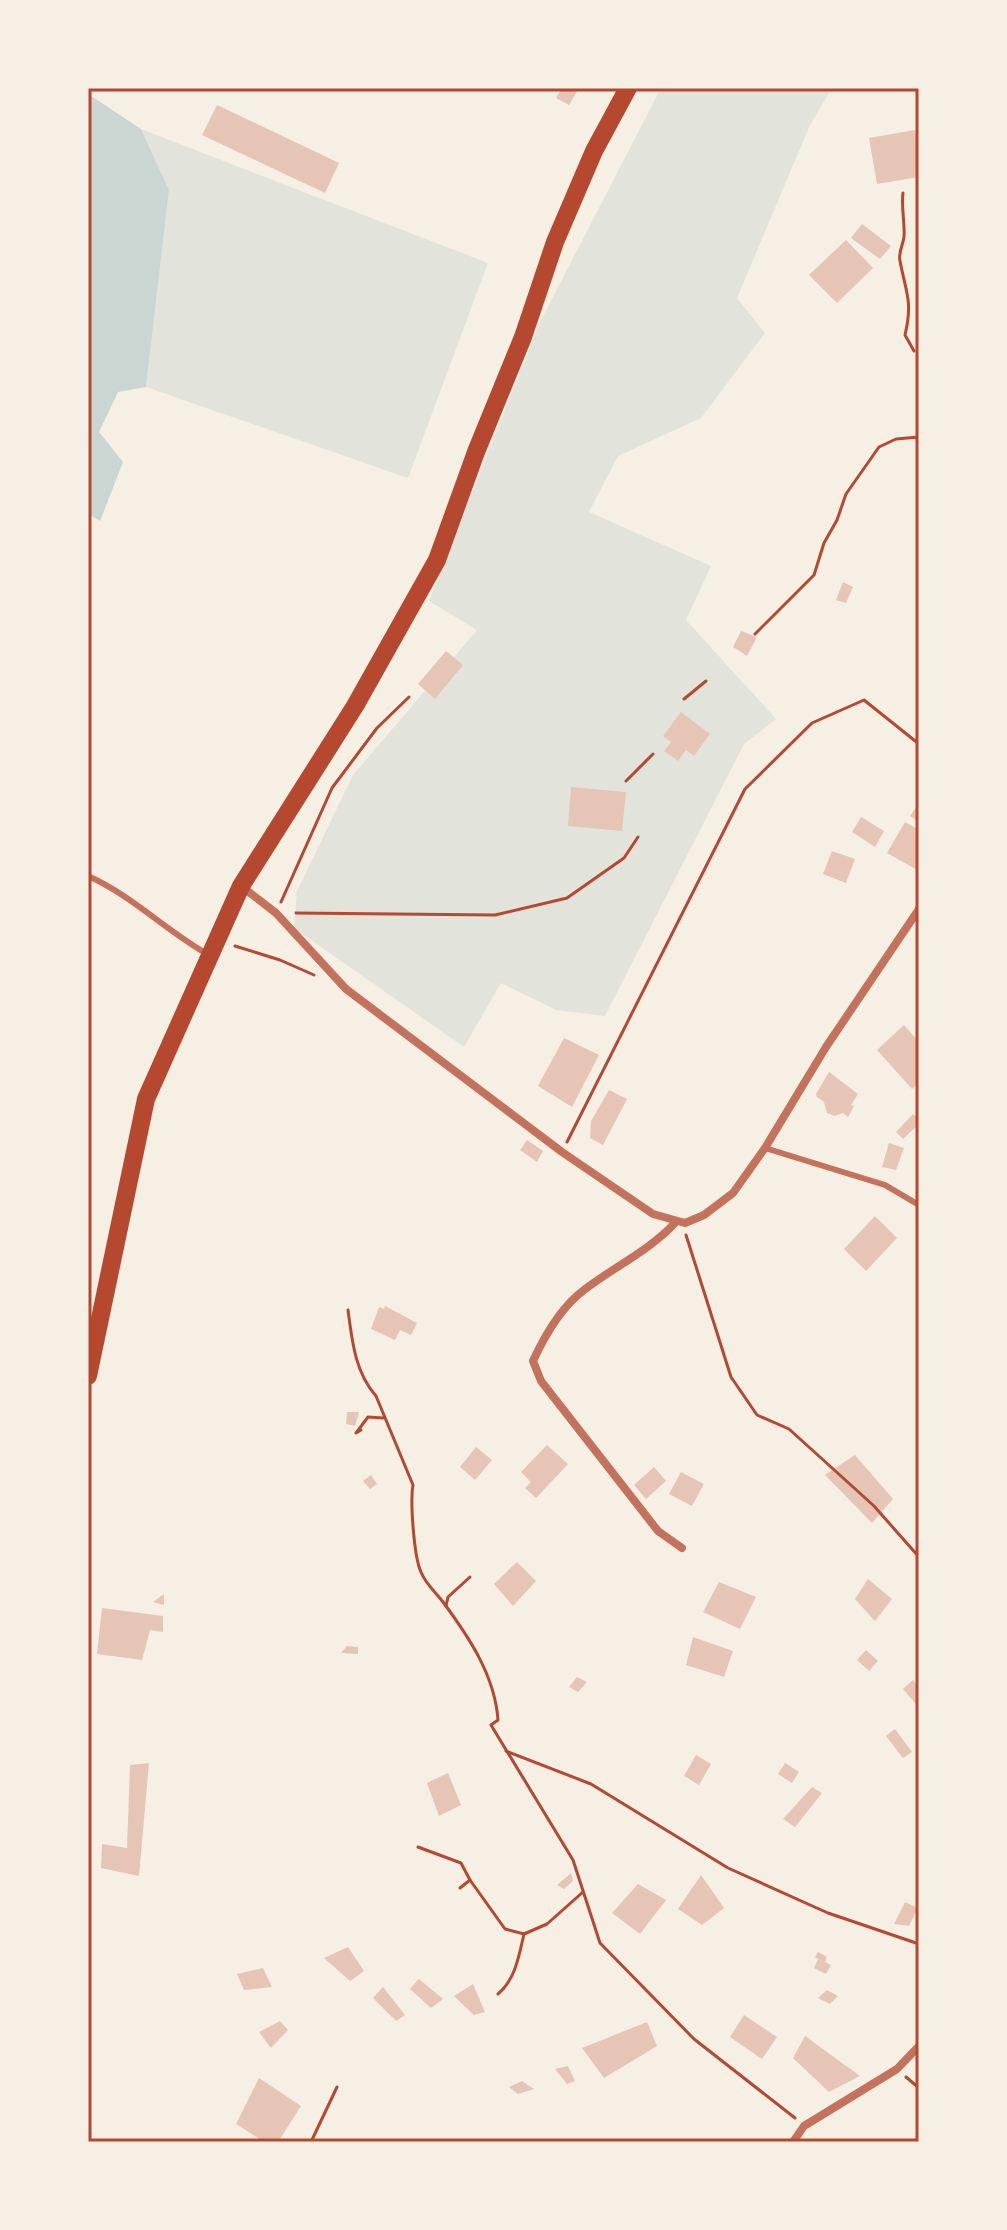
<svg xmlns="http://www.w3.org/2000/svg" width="1007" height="2230" font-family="Inter,sans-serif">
	<rect width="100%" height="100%" fill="#f6efe4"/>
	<g fill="#e2e4dc">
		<path d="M661 88H832L810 125 737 298 765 333 701 418 618 456 589 512 711 566 686 620 776 719 744 744 605 1016 556 1010 501 983 464 1047 294 928 297 891 353 775 477 630 429 601 540 322Z"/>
		<path d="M141 129 488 263 408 478 146 387 169 190Z"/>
	</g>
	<path fill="#c9d6d2" d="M88 94 141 129 169 190 146 387 118 392 99 432 123 462 100 521 88 514Z"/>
	<g fill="#e6c5b7">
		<path d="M562 88H579L569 105 556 98Z"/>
		<path d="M217 105 339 163 325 193 202 135Z"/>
		<path d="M915 130 919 154V177L877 184 869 138Z"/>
		<path d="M862 224 891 246 880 259 851 238Z"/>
		<path d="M846 240 873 268 837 303 809 275Z"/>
		<path d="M843 582 853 587 846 603 836 600Z"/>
		<path d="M741 631 757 637 747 656 733 647Z"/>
		<path d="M446 651 463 665 435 699 418 684Z"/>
		<path d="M681 712 710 734 694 756 686 750 678 761 664 751 671 742 663 736Z"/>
		<path d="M571 787 626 792 622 831 568 826Z"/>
		<path d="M919 803V822L910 816Z"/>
		<path d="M861 817 884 831 875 847 852 832Z"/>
		<path d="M905 822 919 830V871L887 853Z"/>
		<path d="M832 851 855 859 846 883 823 874Z"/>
		<path d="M904 1025 919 1042V1083L912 1089 877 1050Z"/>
		<path d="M564 1038 599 1055 572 1107 538 1086Z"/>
		<path d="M829 1072 858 1094 851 1105 854 1106 848 1117 843 1113 835 1116 827 1113 824 1102 817 1097 816 1094Z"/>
		<path d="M609 1090 627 1099 603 1145 590 1138 591 1121Z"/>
		<path d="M913 1114 919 1119V1124L903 1139 896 1132Z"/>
		<path d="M527 1140 543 1151 537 1162 520 1150Z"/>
		<path d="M889 1143 904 1148 896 1170 882 1167Z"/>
		<path d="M875 1216 897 1238 866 1271 844 1249Z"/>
		<path d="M385 1306 417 1323 411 1335 400 1330 395 1340 371 1329 379 1307 384 1309Z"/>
		<path d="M347 1412H359L355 1426 346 1424Z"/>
		<path d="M547 1445 568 1464 536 1498 525 1488 531 1482 521 1472Z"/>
		<path d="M476 1447 492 1460 475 1480 460 1467Z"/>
		<path d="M855 1455 893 1499 872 1523 825 1475Z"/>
		<path d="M654 1467 666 1481 646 1499 634 1485Z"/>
		<path d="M681 1472 704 1484 692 1506 669 1494Z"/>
		<path d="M371 1475 377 1484 370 1489 363 1481Z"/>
		<path d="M517 1562 536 1581 513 1606 494 1584Z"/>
		<path d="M868 1579 892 1599 875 1621 855 1599Z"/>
		<path d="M719 1582 756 1597 740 1629 703 1612Z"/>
		<path d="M164 1594V1605L153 1602Z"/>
		<path d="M102 1608 163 1616V1632L150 1630 142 1660 97 1654Z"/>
		<path d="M693 1637 733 1651 724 1677 686 1665Z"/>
		<path d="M347 1646 358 1647V1654L341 1653Z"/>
		<path d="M866 1650 878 1661 869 1671 857 1660Z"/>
		<path d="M577 1677 587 1682 578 1692 569 1687Z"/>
		<path d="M913 1680 919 1688V1708L903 1689Z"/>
		<path d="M895 1729 912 1752 903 1758 886 1736Z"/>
		<path d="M696 1755 711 1764 699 1785 684 1776Z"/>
		<path d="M149 1763 139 1876 101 1868 102 1844 127 1848 130 1765Z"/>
		<path d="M785 1763 799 1772 792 1783 778 1774Z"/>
		<path d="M448 1773 461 1805 439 1816 427 1783Z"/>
		<path d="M812 1787 822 1793 795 1827 783 1819Z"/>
		<path d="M571 1873 573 1881 564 1889 557 1885Z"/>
		<path d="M701 1875 724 1908 702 1925 678 1909Z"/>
		<path d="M638 1884 666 1900 640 1934 612 1913Z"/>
		<path d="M905 1902 918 1908 909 1926 894 1924Z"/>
		<path d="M348 1947 364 1971 350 1981 324 1958Z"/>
		<path d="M818 1952 827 1957 825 1962 831 1965 826 1974 814 1968 818 1959 815 1957Z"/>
		<path d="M263 1968 272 1987 244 1990 237 1974Z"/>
		<path d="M419 1979 443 1999 431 2008 410 1989Z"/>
		<path d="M473 1984 485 2012 474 2015 454 1996Z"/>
		<path d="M383 1987 405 2015 396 2021 373 1998Z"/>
		<path d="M827 1990 838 1996 830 2004 818 1998Z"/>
		<path d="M744 2015 777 2037 762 2059 730 2037Z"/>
		<path d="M280 2021 288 2030 271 2048 259 2032Z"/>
		<path d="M647 2022 657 2046 604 2078 582 2048Z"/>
		<path d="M805 2036 860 2076 829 2092 793 2058Z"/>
		<path d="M568 2066 575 2081 567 2084 555 2069Z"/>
		<path d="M259 2078 301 2106 278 2142H264L236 2124Z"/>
		<path d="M522 2081 534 2089 518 2094 509 2087Z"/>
	</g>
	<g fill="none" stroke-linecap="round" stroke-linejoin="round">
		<g stroke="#b5482f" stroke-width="3">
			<path d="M903 193C901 208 905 221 904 237 903 245 898 253 900 261 906 293 913 301 905 335L914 351"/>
			<path d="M755 634 814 575 824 543 837 520 846 494 879 447 896 439 919 437"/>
			<path d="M684 699 706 681"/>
			<path d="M626 781 653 754"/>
			<path d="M281 902 332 788 377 728 409 697"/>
			<path d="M296 913 495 915 567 898 624 858 638 837"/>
			<path d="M235 946 280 960 314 975"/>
			<path d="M567 1142 745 789 812 723 864 700 919 744"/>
			<path d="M686 1235 731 1377 757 1415 789 1429 874 1506 919 1557"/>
			<path d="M348 1310C352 1341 355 1372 376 1396L413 1485C410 1502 414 1557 421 1572 425 1583 436 1593 443 1602 469 1637 495 1676 498 1720L491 1725 573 1860 600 1943 694 2039 795 2118"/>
			<path d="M361 1430 356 1433 368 1417 383 1418"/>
			<path d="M446 1606 448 1597 470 1577"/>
			<path d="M506 1751 591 1784 728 1868 828 1913 919 1944"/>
			<path d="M418 1847 461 1863 470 1880 505 1929 524 1934 547 1924 583 1892"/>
			<path d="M460 1888 470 1880"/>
			<path d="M498 1994C515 1980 519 1956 524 1934"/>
			<path d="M906 2077 919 2088"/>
			<path d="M311 2142 337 2087"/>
		</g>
		<g stroke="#c5725c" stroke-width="6">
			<path d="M88 876C133 896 166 931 209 955"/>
			<path d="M765 1148 885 1185 919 1205"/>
		</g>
		<g stroke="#c5725c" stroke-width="8">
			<path d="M241 886 276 913 346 989 562 1152 653 1214 685 1223 704 1215 733 1193 765 1148 826 1047 919 909"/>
			<path d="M676 1222C649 1251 615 1266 584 1290 561 1307 545 1335 533 1361L541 1381 658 1531 682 1548"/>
			<path d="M793 2142 804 2126 897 2069 919 2046"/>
		</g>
		<path stroke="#b5482f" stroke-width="18" d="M88 1376 146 1099 241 886 355 706 437 560 476 452 523 337 555 242 594 151 628 88"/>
	</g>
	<rect width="1007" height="2230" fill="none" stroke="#f6efe4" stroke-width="180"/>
	<rect x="90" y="90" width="827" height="2050" fill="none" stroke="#b5482f" stroke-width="3"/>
</svg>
